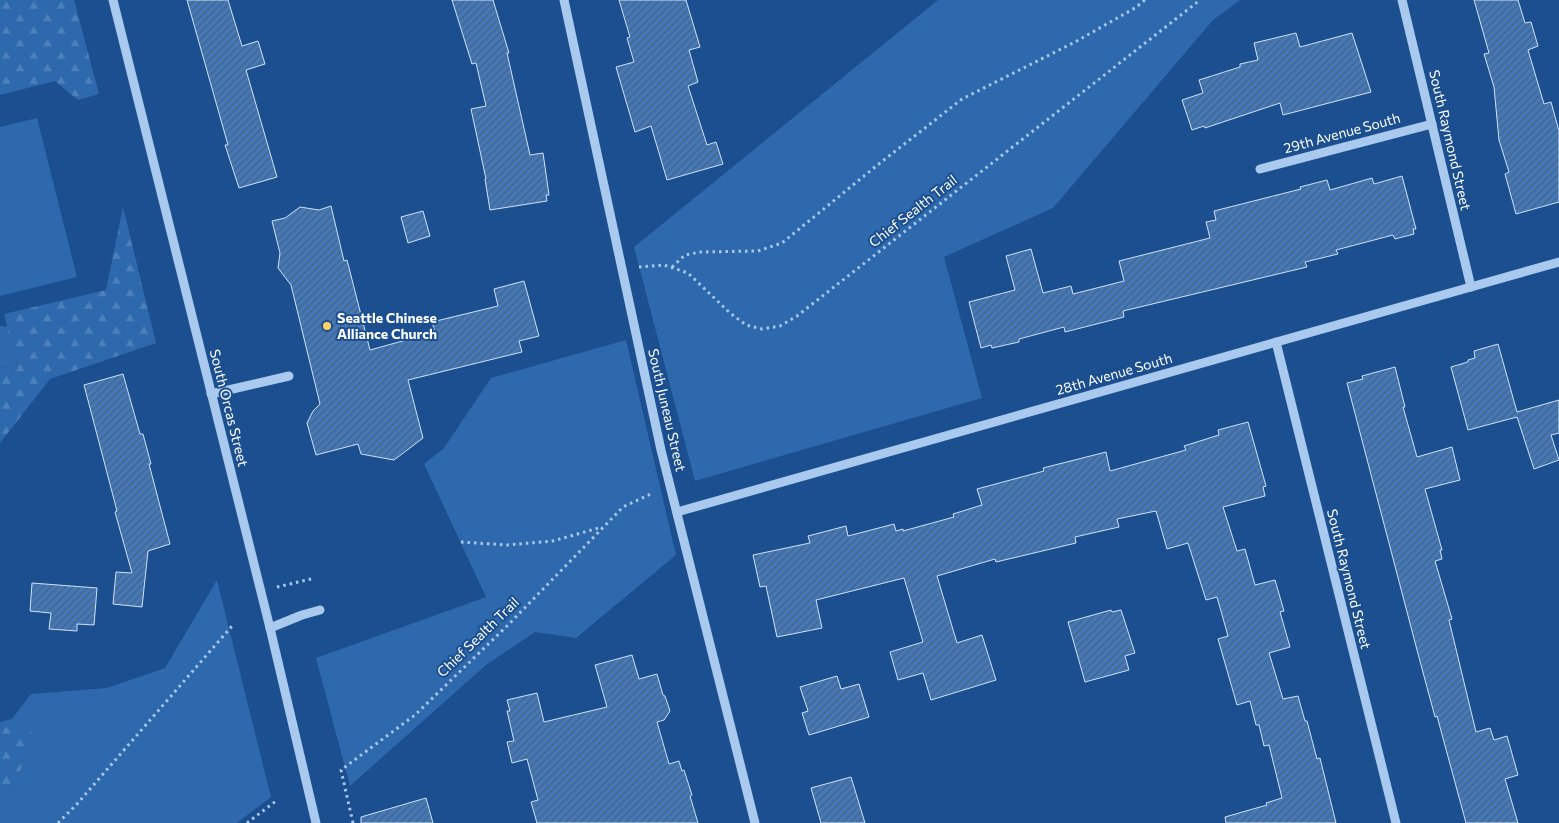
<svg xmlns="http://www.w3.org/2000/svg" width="1559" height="823" font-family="Commissioner,sans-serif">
	<defs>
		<pattern id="forest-firs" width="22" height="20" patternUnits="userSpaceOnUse" patternTransform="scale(1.25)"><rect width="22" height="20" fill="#2e69ad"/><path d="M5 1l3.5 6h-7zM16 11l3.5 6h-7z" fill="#4d80b9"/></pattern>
		<pattern id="building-hatch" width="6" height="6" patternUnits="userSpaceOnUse" patternTransform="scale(1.25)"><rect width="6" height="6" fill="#4478b7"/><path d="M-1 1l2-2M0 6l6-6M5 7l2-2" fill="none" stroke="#486282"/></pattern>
	</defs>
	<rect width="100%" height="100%" fill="#1b4f8f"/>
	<g fill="#2e69ad">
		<path d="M938 0H1240L1213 20 1053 208 944 257 982 398 695 481 634 247Z"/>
		<path d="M37 118 77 277 0 296V127Z"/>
		<path d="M0 326 8 327 18 369 0 367Z"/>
		<path d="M626 340 676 555 576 638 535 632 486 665 350 786 316 658 486 597 424 464 444 448 491 378Z"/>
		<path d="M217 580 271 797 237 823H0V811L16 784 32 734 12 719 31 694 107 688 165 668Z"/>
	</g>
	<g fill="url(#forest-firs)">
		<path d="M0 0H74L99 94 78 100 55 81 0 95Z"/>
		<path d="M123 207 156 343 50 379 0 443V367L18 369 4 314 106 290Z"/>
		<path d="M12 719 33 734 16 784 0 811V722Z"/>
	</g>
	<g fill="url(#building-hatch)" stroke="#cfe3fa">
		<path d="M187 0H228L242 46 258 41 265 64 246 70 277 177 239 188 225 145H228Z"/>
		<path d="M452 0H493L509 53H507L530 155 543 153 549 195H546L547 201 490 210 485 179H486L471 109 486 106 476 63 472 64Z"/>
		<path d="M619 0H686L700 47 689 50 698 82 688 86 707 145 716 142 723 164 667 180 651 126 635 132 616 67 634 62 627 38 630 37Z"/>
		<path d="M1474 0H1518L1525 23 1531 22 1538 46 1528 50 1544 104 1551 102 1559 131V202L1516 214 1505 174 1509 172 1499 140 1494 87 1484 54 1489 53Z"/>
		<path d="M1296 33 1300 47 1352 33 1371 92 1283 115 1280 103 1205 128 1204 126 1192 130 1182 100 1203 93 1199 80 1240 67V64L1258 60 1254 43Z"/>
		<path d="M1402 176 1416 229H1413L1414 234 1395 239 1393 235 1336 250 1338 254 1305 262 1307 267 1123 311 1124 317 1065 332 1064 327 1019 339V342L992 348 991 345 981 348 969 302 1015 290 1006 256 1031 249 1043 293 1071 286 1073 294 1124 281 1119 261 1210 238 1206 222 1216 220 1214 211 1301 189 1300 187 1327 180 1330 190 1372 178 1374 184Z"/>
		<path d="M331 206 344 261 347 260 370 350 435 332 432 322 498 306 494 289 524 281 539 336 519 341 522 352 408 380 423 438 394 460 361 454 358 444 316 455 307 423 313 411 320 404 291 285 278 268 280 253 272 221 285 218 300 207 319 210Z"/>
		<path d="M423 211 430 236 408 243 401 217Z"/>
		<path d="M1498 344 1517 412 1559 400V433L1551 435 1559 460 1534 469 1517 417 1468 430 1451 367 1468 362V360L1475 358 1474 351Z"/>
		<path d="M1395 367 1405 407H1403L1417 457 1452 447 1460 480 1425 489 1442 550H1440L1442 559 1435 561 1452 619 1449 620 1476 732 1490 728 1494 740 1507 736 1518 775 1505 779 1518 823H1466L1437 716 1435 717 1417 650 1347 383 1363 379 1362 376Z"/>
		<path d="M123 374 140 434H143L151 464H149L170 544 148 551 142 607 113 604 116 572 132 573 115 512 117 511 84 385Z"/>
		<path d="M1248 422 1266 486 1263 487 1265 496 1223 507 1237 551 1245 549 1255 585 1275 580 1284 611 1280 612 1290 647 1269 653 1283 699 1298 696 1305 721H1307L1317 759 1320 758 1336 823H1226L1225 817 1267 805 1266 803 1282 798 1269 745 1264 746 1259 725H1256L1250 701 1237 705 1218 639 1228 636 1217 597 1206 600 1188 543 1167 549 1156 511 1117 519 1119 527 1075 537 1076 543 996 562 995 559 937 576 957 643 982 635 996 680 931 700 923 673 898 680 890 652 923 642 904 578 816 600 822 628 777 637 766 586 760 587 753 555 810 543 808 536 846 526 848 536 894 524 896 531 903 529V531L954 517 953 514 982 505 977 489 1044 471 1043 468 1106 452 1110 471 1186 450 1184 446 1219 435 1218 430Z"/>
		<path d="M32 583 97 588 94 625 77 624V631L49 629 51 613 30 611Z"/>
		<path d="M1111 610 1112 612 1121 610 1135 653 1125 656 1129 670 1085 682 1068 622Z"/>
		<path d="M632 655 639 679 657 674 663 695 665 696 670 711 664 720 657 722 669 764 679 761 682 771 684 770 692 795 690 796 698 823H537L531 802 538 800 527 759 512 763 507 742 514 741 507 711H510L507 700 537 693 544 722 607 707 595 665Z"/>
		<path d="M837 676 841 689 859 684 869 717 809 735 802 713 808 711 800 687Z"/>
		<path d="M851 777 865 823H821L811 788Z"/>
		<path d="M426 798 433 823H361V817Z"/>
	</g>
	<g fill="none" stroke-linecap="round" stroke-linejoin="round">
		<g stroke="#a9c9ee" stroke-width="3" stroke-dasharray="2.5 4" stroke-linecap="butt">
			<path d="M639 267 664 265 688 273 730 313 746 325 762 329 780 326 797 316 1200 0"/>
			<path d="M672 267 685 255 700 252 758 251 782 243 875 167 962 99 1075 42 1135 8 1145 0"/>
			<path d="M461 542 507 545 553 541 602 527"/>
			<path d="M277 587 315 578"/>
			<path d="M58 823 77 804 232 626"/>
			<path d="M247 823 276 801"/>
			<path d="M353 823 341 770 415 715 509 624 623 507 653 493"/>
		</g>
		<g stroke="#a9c9ee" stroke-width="9">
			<path d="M113 0 270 628 316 823"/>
			<path d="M564 0 661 450 755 823"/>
			<path d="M1402 0 1471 287"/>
			<path d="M1260 169 1432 124"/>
			<path d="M1276 342 1396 823"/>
			<path d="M211 394 289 376"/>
			<path d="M677 512 1559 262"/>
			<path d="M270 628 302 615 320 610"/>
		</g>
	</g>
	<circle fill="#ffd166" stroke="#1b4f8f" stroke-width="2" cx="327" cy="326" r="5"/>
	<g text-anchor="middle" stroke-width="4" stroke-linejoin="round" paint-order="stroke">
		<g font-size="14" fill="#fff" stroke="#1b4f8f">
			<text transform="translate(1342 133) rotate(-15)" y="5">29th Avenue South</text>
			<text transform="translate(1450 140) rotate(77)" y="5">South Raymond Street</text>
			<text transform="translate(913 211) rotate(-38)" y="5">Chief Sealth Trail</text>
			<text transform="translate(1114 374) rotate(-16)" y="5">28th Avenue South</text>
			<text transform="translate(229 408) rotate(76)" y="5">South Orcas Street</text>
			<text transform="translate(667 410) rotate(77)" y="5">South Juneau Street</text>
			<text transform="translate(1349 579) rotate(76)" y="5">South Raymond Street</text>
			<text transform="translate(478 637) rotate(-44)" y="5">Chief Sealth Trail</text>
		</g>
		<g font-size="14" font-weight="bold" fill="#fff" stroke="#1b4f8f" text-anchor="start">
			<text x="337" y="323">Seattle Chinese<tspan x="337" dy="16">Alliance Church</tspan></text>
		</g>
	</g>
</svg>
